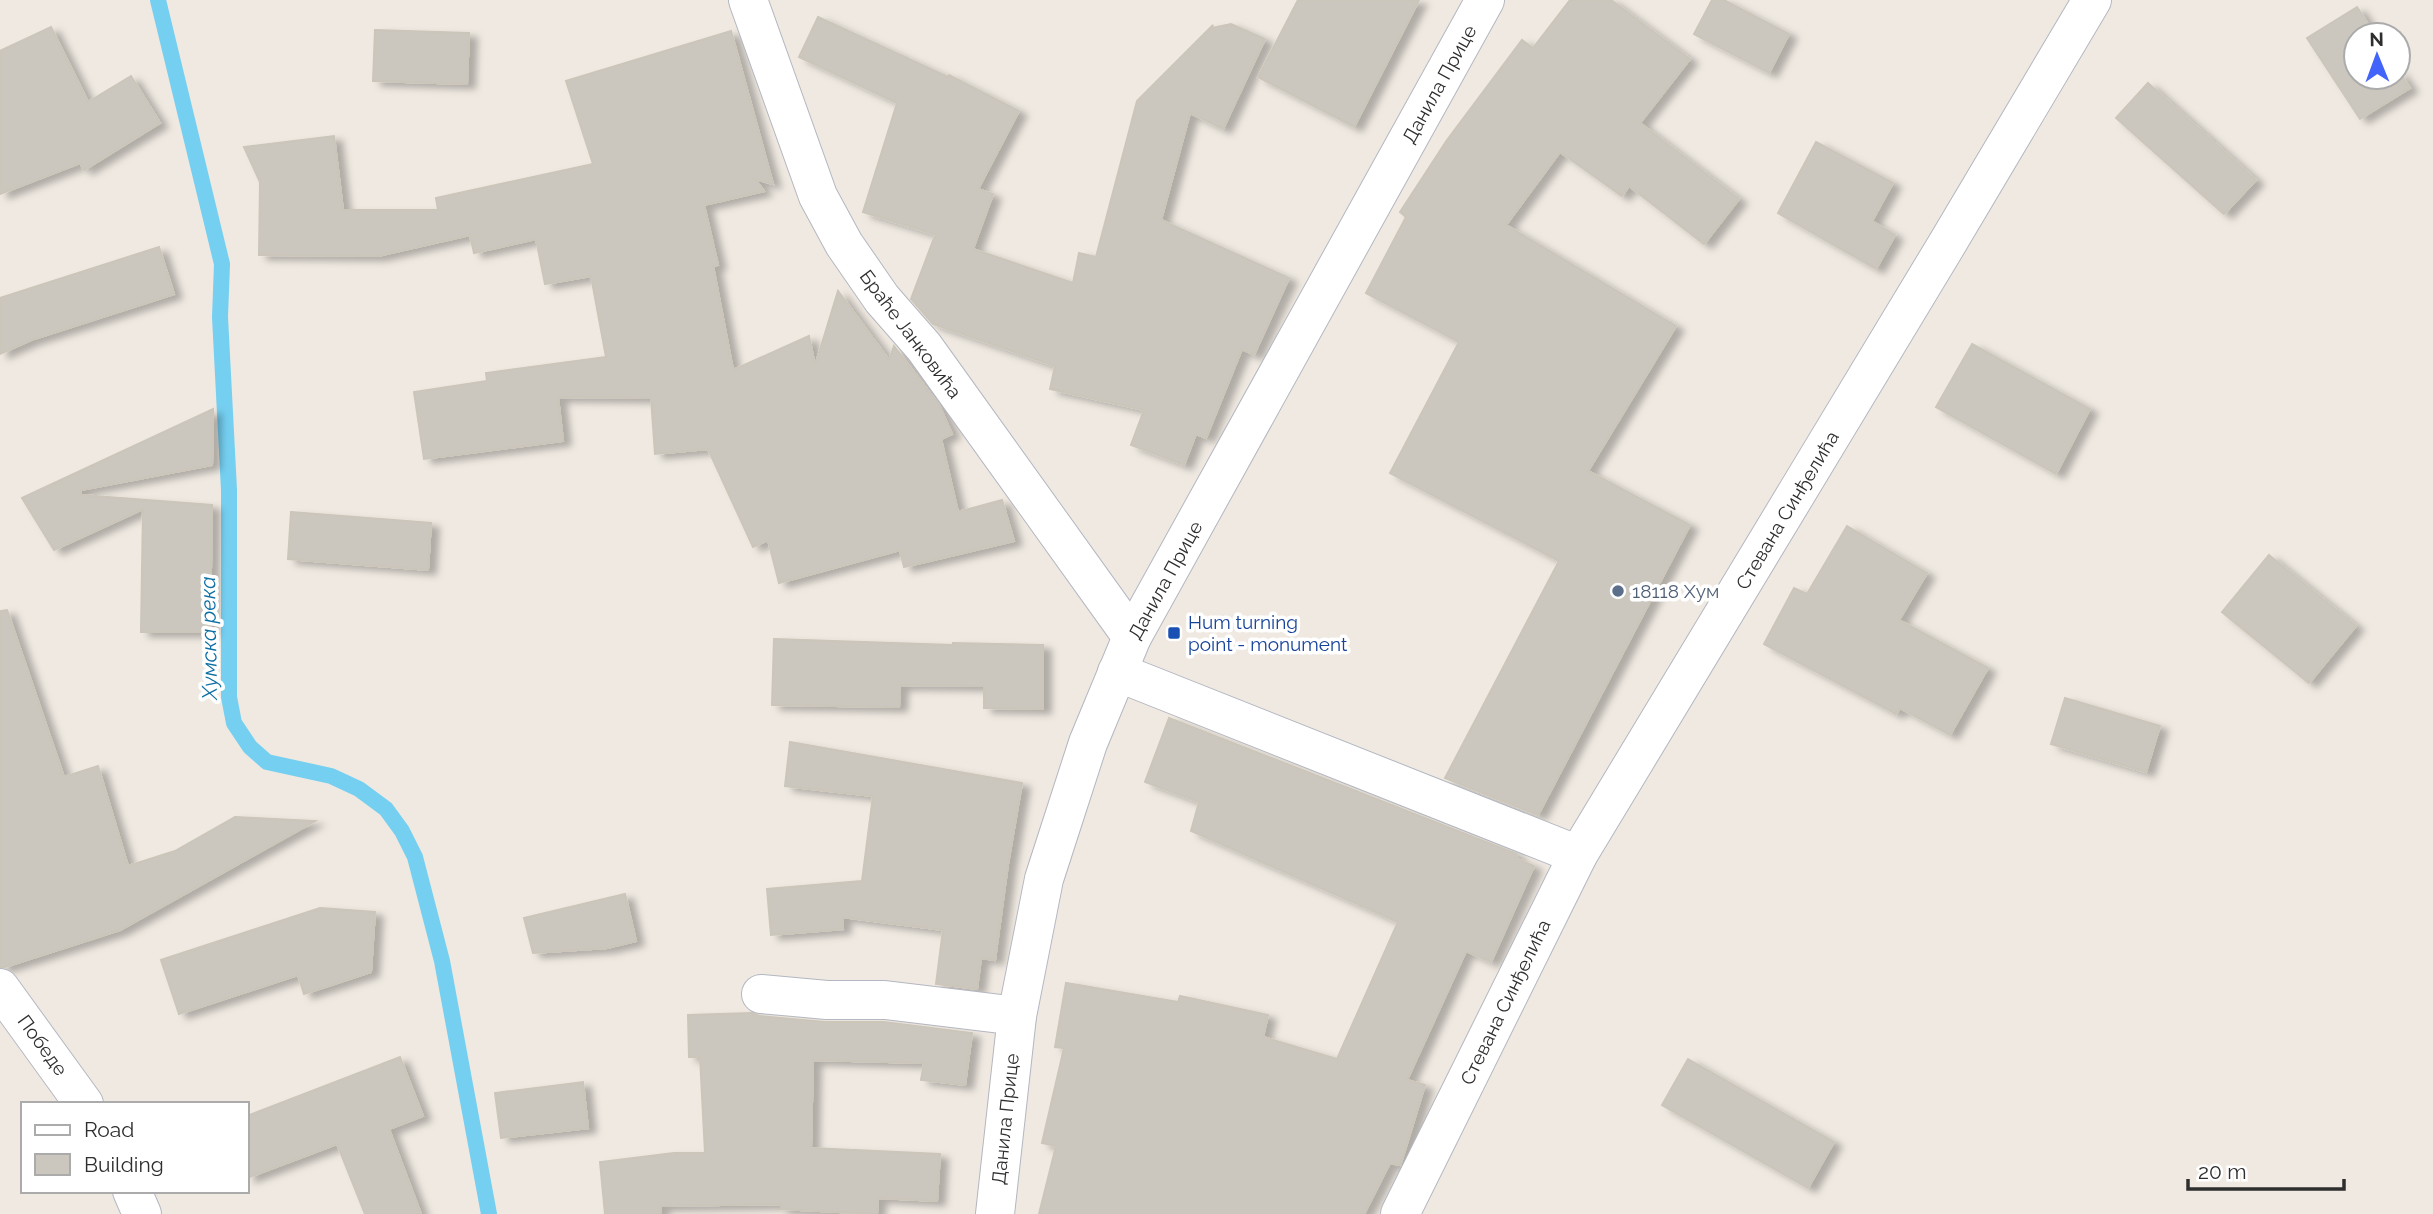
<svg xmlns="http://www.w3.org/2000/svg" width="2433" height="1214" font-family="Raleway,sans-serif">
	<defs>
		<filter id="shadow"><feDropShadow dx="8" dy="4.5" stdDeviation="3.5" flood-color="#0004"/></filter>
	</defs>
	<rect width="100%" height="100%" fill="#efe9e1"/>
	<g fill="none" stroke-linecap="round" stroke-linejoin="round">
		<path stroke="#75cff0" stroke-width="16" d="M158 0 222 264 220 317 229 490V697L234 723 250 747 267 762 331 776 359 789 386 809 402 831 415 857 442 961 489 1214"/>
	</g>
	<g fill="#cbc7bf" stroke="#cbc5ba" stroke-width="2" filter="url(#shadow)">
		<path d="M1298 0H1419L1354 127 1258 77Z"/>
		<path d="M1570 0H1611L1690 59 1640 123 1739 199 1704 244 1629 186 1622 196 1560 152 1506 225 1676 326 1588 471 1690 525 1538 815 1445 778 1559 561 1390 473 1459 342 1366 293 1406 217 1400 212 1447 140 1522 40 1533 48Z"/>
		<path d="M1712 0H1724L1789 34 1769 73 1694 34Z"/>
		<path d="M2357 7 2375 35H2356V77H2398V70L2410 88 2360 119 2307 38Z"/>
		<path d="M818 17 948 77 949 75 1019 111 978 189 993 194 973 249 1073 283 1079 253 1096 257 1137 101 1213 25 1212 28 1231 24 1265 39 1223 129 1190 113 1161 220 1289 278 1254 355 1242 349 1206 438 1196 434 1184 465 1131 445 1144 410 1050 389 1055 366 933 324 911 299 934 238 937 235 863 212 897 103 799 57Z"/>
		<path d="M51 27 88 102 131 76 160 123 84 170 80 163 0 194V51Z"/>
		<path d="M375 30 469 33 467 84 373 81Z"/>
		<path d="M731 31 773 184 755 179 764 191 704 205 718 265 713 266 733 370 809 336 815 366 838 291 889 360 894 346 939 405 952 434 941 439 958 512 1002 500 1014 541 904 567 900 550 779 583 768 540 753 547 708 449 655 454 651 398 558 397 563 441 424 459 414 392 487 381 486 373 606 357 591 276 545 284 536 239 474 253 470 235 378 256 259 255 260 182 244 147 334 136 343 210H438L436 198 593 164 566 81Z"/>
		<path d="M2148 83 2256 180 2224 214 2116 118Z"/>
		<path d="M1816 142 1893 183 1872 221 1895 235 1876 269 1778 213Z"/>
		<path d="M159 247 174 294 31 340 0 354V298Z"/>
		<path d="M1972 344 2090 409 2056 474 1936 407Z"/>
		<path d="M213 409 212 465 81 490V495L212 505 210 632H141L143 509 54 550 22 498Z"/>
		<path d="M291 512 431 523 428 570 288 559Z"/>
		<path d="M1847 526 1927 573 1899 620 1988 668 1950 735 1900 708 1896 714 1764 644 1794 588 1807 594Z"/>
		<path d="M2269 555 2356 626 2309 683 2222 612Z"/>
		<path d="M7 610 64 777 98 766 128 866 175 851 235 817 315 821 120 930 5 967H0V611Z"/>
		<path d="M774 639 953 645V643L1043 645V709L984 708V686L900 685 899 707 772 705Z"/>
		<path d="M2065 698 2160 726 2146 772 2051 744Z"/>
		<path d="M1169 718 1517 854 1515 858 1534 866 1491 962 1466 951 1407 1080 1425 1085 1402 1160 1400 1165 1390 1163 1364 1214H1039L1056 1146 1042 1143 1064 1048 1055 1047 1066 983 1178 1002 1180 996 1268 1015 1263 1037 1337 1059 1398 922 1191 831 1199 802 1145 782Z"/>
		<path d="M790 742 1022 783 1008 864 995 960 981 958 977 989 936 984 943 930 842 917 843 929 771 935 767 889 862 881 873 796 785 786Z"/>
		<path d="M625 894 636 941 607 948 533 953 524 918Z"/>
		<path d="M320 908 375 912 371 972 304 994 298 975 179 1014 161 960Z"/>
		<path d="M752 1013 759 1016 825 1022H884L972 1033 965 1085 921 1080 924 1063 813 1060 811 1148 940 1154 937 1201 878 1198 877 1214 781 1209V1204L660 1206 661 1214H605L600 1162 674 1153H705L700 1057H689L688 1015Z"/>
		<path d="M400 1057 423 1116 389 1129 421 1214H365L337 1144 247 1178V1116Z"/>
		<path d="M1688 1059 1834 1142 1808 1188 1662 1105Z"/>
		<path d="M583 1082 588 1128 501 1138 495 1093Z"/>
	</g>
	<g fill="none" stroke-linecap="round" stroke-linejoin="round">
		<g stroke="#b4b7c1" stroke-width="40">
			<g id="street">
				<path d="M748 0 818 196 844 244 882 299 924 347 1132 637"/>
				<path d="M1117 672 1578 855"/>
				<path d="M761 994 827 1000H885L1017 1016"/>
				<path d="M995 1214 1017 1016 1044 879 1088 743 1132 637 1485 0"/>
				<path d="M1400 1214 1578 855 1947 244 2092 0"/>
			</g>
		</g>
		<g stroke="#b4b7c1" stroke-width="40">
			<g id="secondary">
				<path d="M0 988 84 1104"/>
				<path d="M132 1191 142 1214"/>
			</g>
		</g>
		<use href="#street" stroke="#fff" stroke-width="38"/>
		<use href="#secondary" stroke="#fff" stroke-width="38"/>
	</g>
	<circle fill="#5c6f8a" stroke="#fff" stroke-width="2.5" cx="1618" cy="591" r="7"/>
	<rect fill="#1a4fb4" stroke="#fff" stroke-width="2.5" x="1167" y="626" width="14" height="14" rx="3.5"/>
	<g text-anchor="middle" stroke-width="7" stroke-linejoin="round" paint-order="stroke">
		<g font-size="19" fill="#2e2e2e" stroke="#fff">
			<text transform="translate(1439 84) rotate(-61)" y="7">Данила Прице</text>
			<text transform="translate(911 334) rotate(53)" y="7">Браће Јанковића</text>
			<text transform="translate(1787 510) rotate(-59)" y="7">Стевана Синђелића</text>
			<text transform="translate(1165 580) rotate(-61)" y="7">Данила Прице</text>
			<text transform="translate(1505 1002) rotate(-64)" y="7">Стевана Синђелића</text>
			<text transform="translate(43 1045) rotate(54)" y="7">Победе</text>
			<text transform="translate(1005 1119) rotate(-84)" y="7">Данила Прице</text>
		</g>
		<g font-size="19" fill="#4e5e75" stroke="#fff" text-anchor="start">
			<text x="1632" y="598">18118 Хум</text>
		</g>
		<g font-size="19" fill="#164399" stroke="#fff" text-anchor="start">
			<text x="1188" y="629">Hum turning<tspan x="1188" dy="22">point - monument</tspan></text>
		</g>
		<g font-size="21" font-style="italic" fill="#0d6fa3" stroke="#fff">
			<text transform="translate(209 638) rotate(-91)" y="7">Хумска река</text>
		</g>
	</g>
	<rect x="21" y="1102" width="228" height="91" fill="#ffffff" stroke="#ababab" stroke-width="2"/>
	<rect x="35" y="1125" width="35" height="10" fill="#ffffff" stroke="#ababab" stroke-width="2"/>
	<text x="84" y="1137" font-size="21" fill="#2e2e2e">Road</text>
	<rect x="35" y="1154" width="35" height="21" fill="#cbc7bf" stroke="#ababab" stroke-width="2"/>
	<text x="84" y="1172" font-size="21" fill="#2e2e2e">Building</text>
	<g transform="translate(2377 56) rotate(359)"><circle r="33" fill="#ffffff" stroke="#ababab" stroke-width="2"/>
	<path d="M0-5L12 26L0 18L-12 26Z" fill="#4264fb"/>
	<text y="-10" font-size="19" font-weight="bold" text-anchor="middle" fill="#2e2e2e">N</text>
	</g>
	<path d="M2188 1179v10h156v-10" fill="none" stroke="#2e2e2e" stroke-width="3.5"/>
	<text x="2198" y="1179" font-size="21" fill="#2e2e2e" stroke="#ffffff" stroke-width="5" paint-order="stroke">20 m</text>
</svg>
